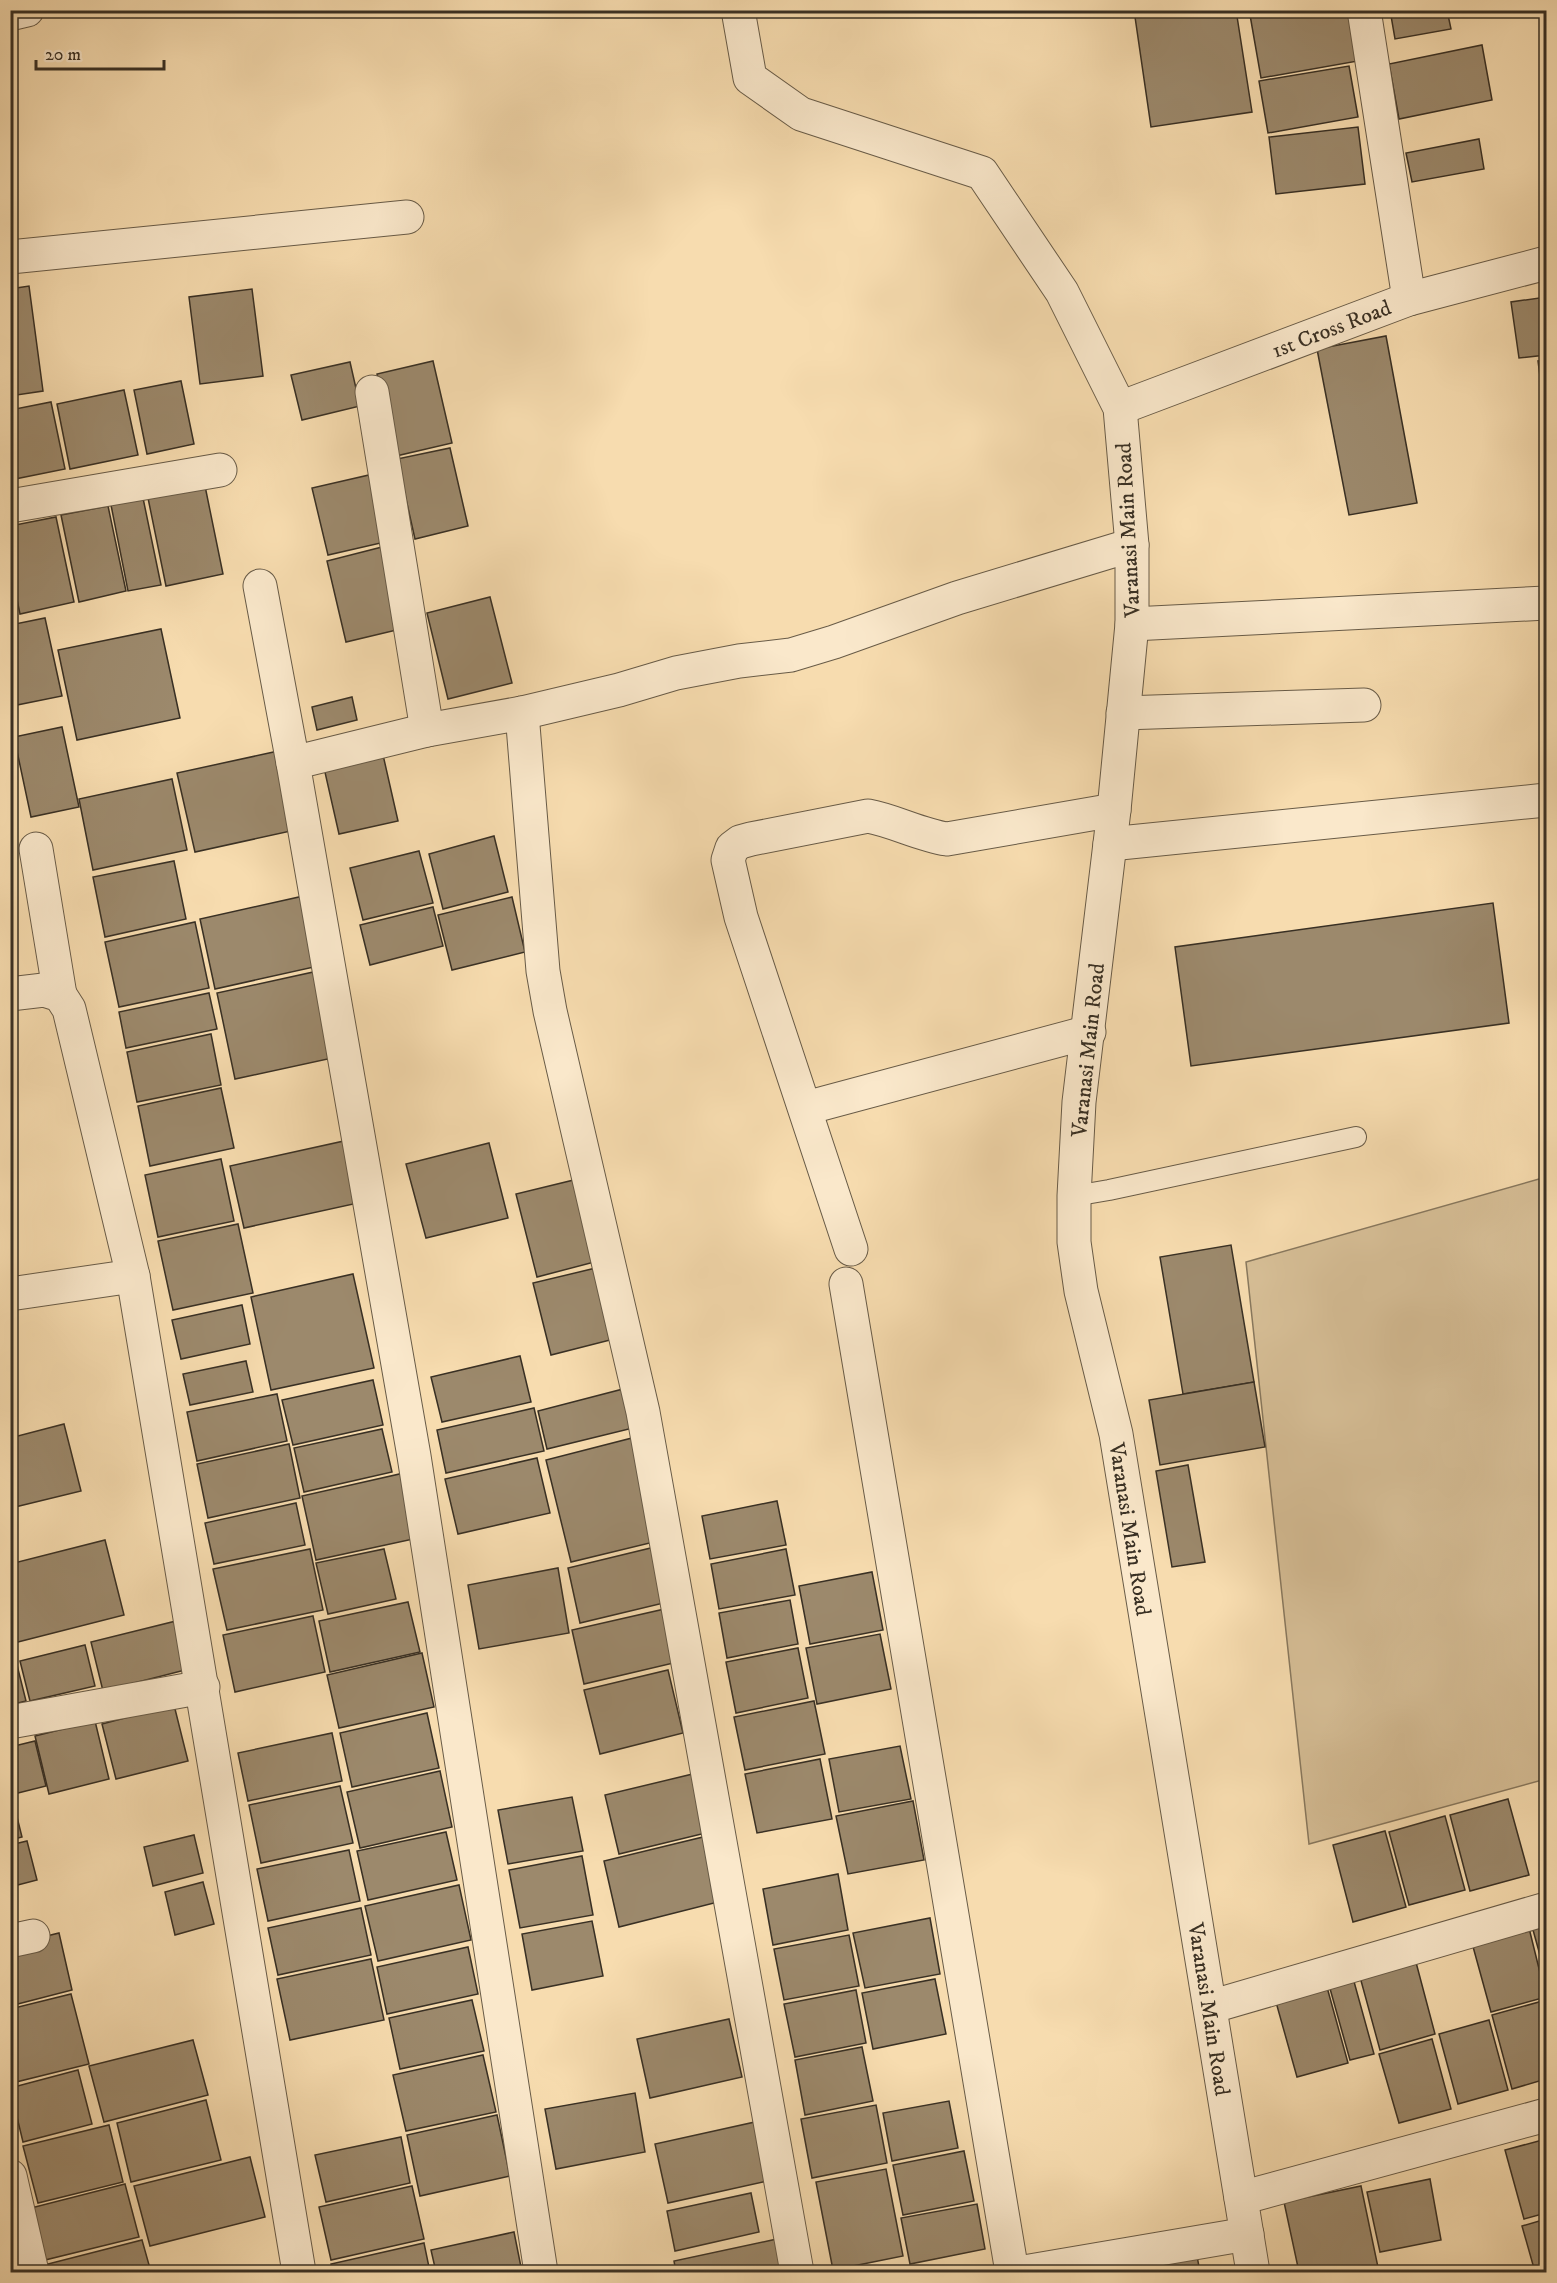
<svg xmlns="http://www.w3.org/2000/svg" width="1557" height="2283" font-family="'IM FELL DW Pica',serif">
	<rect width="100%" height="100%" fill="#f7dcaf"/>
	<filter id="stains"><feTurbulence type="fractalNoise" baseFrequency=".00333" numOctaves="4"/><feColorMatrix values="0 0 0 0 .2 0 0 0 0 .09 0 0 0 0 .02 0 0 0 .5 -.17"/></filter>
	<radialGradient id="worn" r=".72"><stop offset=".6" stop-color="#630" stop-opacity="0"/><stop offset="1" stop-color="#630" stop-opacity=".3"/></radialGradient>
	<path fill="#d7bf97" stroke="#88785e" stroke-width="1.5" d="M1546 1177V1779L1309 1844 1246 1262Z"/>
	<g fill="#9c896c" stroke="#393024" stroke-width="1.5">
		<path d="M1134 10H1236L1252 112 1151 127Z"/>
		<path d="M1274 10H1349L1358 61 1261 78 1250 15Z"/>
		<path d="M1390 10H1447L1451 29 1395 39Z"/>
		<path d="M1482 45 1492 100 1399 119 1389 64Z"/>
		<path d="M1349 66 1358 117 1268 133 1259 81Z"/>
		<path d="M1358 127 1365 184 1276 194 1269 137Z"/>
		<path d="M1479 139 1484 169 1412 182 1406 153Z"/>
		<path d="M29 286 43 391 10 396V289Z"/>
		<path d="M252 289 263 376 200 384 189 297Z"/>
		<path d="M1546 297V355L1519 358 1511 302Z"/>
		<path d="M1386 336 1417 503 1349 515 1317 349Z"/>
		<path d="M1546 360V422L1538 361Z"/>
		<path d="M433 361 452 443 396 456 377 374Z"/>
		<path d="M350 362 360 406 302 420 291 375Z"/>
		<path d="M181 381 194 444 147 454 134 390Z"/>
		<path d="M124 390 138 455 70 469 57 404Z"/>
		<path d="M51 402 65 469 10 480V410Z"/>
		<path d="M450 448 468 526 415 539 397 459Z"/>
		<path d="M369 475 385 542 328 555 312 488Z"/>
		<path d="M205 486 223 574 166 586 148 498Z"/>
		<path d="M143 498 161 585 128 591 111 505Z"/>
		<path d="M108 506 126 591 79 602 61 515Z"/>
		<path d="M56 517 74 602 20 614 10 566V526Z"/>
		<path d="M386 546 405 628 346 642 327 561Z"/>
		<path d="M490 597 512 683 448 699 427 613Z"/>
		<path d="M45 618 62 696 12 706 10 625Z"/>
		<path d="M161 629 180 718 77 740 58 650Z"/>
		<path d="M352 697 357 720 317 730 312 707Z"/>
		<path d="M62 727 79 807 31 817 14 737Z"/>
		<path d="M381 746 398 821 339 834 322 759Z"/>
		<path d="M283 750 300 829 195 852 177 773Z"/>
		<path d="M172 779 187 850 93 870 79 799Z"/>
		<path d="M494 836 508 892 443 909 429 854Z"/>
		<path d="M419 851 433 903 363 920 350 868Z"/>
		<path d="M174 861 186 919 105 937 93 877Z"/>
		<path d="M308 895 323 965 215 989 200 919Z"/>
		<path d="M512 897 525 952 452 970 438 915Z"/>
		<path d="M1493 903 1509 1023 1191 1066 1175 947Z"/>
		<path d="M433 907 443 946 370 965 360 925Z"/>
		<path d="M195 922 209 988 119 1007 105 942Z"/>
		<path d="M318 971 337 1057 235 1079 217 993Z"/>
		<path d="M209 993 217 1029 126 1048 119 1012Z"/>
		<path d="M211 1034 221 1085 137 1102 127 1052Z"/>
		<path d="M221 1088 234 1148 150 1166 138 1106Z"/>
		<path d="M344 1141 358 1203 244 1228 230 1166Z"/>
		<path d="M489 1143 508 1218 426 1238 406 1164Z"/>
		<path d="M221 1159 234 1221 158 1237 145 1175Z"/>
		<path d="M582 1178 602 1260 537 1277 516 1194Z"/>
		<path d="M238 1224 253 1293 173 1310 158 1241Z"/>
		<path d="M1231 1245 1254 1382 1183 1394 1160 1257Z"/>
		<path d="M600 1267 618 1338 551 1355 533 1283Z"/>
		<path d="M353 1274 374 1368 271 1390 251 1297Z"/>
		<path d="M242 1305 250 1344 181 1359 172 1320Z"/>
		<path d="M520 1356 531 1402 442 1422 431 1377Z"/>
		<path d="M246 1361 253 1392 190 1405 183 1374Z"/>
		<path d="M373 1380 383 1425 293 1445 282 1400Z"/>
		<path d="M1254 1382 1265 1447 1160 1465 1149 1400Z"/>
		<path d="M623 1389 633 1428 547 1449 538 1411Z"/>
		<path d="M277 1394 287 1441 197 1461 187 1412Z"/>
		<path d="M534 1408 544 1451 446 1473 437 1430Z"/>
		<path d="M64 1424 81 1491 11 1508 10 1438Z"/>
		<path d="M382 1429 392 1472 304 1492 294 1448Z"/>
		<path d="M632 1438 658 1541 571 1562 546 1460Z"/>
		<path d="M289 1444 300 1498 208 1518 197 1464Z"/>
		<path d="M537 1458 550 1513 458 1534 445 1479Z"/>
		<path d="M1188 1465 1205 1562 1172 1567 1156 1471Z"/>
		<path d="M404 1473 418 1538 316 1560 302 1496Z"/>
		<path d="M777 1501 786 1545 710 1559 702 1516Z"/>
		<path d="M296 1503 305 1545 214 1564 205 1523Z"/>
		<path d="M105 1540 124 1615 10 1644V1564Z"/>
		<path d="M659 1546 672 1601 580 1623 568 1568Z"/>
		<path d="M310 1549 323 1610 227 1630 213 1569Z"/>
		<path d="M384 1549 396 1599 328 1614 316 1563Z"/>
		<path d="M786 1549 795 1595 719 1609 711 1564Z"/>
		<path d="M558 1568 569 1633 479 1649 468 1585Z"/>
		<path d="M872 1572 883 1630 810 1644 799 1586Z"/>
		<path d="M790 1600 798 1644 727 1658 719 1613Z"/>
		<path d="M408 1602 420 1652 330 1672 319 1621Z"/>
		<path d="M669 1608 682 1661 584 1684 572 1630Z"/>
		<path d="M313 1616 325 1672 235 1692 223 1635Z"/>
		<path d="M176 1621 189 1669 103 1691 91 1642Z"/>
		<path d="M880 1634 891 1689 817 1704 806 1648Z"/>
		<path d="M85 1645 95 1686 30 1701 20 1661Z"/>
		<path d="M798 1648 808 1698 736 1713 726 1662Z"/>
		<path d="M10 1653H14L26 1701 10 1705Z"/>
		<path d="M422 1653 434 1707 339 1728 327 1675Z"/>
		<path d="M668 1670 683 1733 600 1754 584 1690Z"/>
		<path d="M814 1701 825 1754 745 1770 734 1717Z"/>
		<path d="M174 1705 188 1761 116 1779 102 1724Z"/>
		<path d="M427 1713 439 1768 352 1787 340 1733Z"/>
		<path d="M95 1721 109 1779 49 1794 35 1736Z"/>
		<path d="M332 1733 342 1781 248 1801 238 1753Z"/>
		<path d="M35 1741 46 1786 10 1795V1747Z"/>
		<path d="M900 1746 911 1799 839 1812 829 1759Z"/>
		<path d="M820 1759 832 1819 757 1833 745 1774Z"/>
		<path d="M440 1771 452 1827 360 1848 347 1792Z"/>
		<path d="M701 1772 714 1831 619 1854 605 1795Z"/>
		<path d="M340 1786 353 1843 261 1863 249 1805Z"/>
		<path d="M10 1797H12L22 1837 10 1840Z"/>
		<path d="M572 1797 583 1851 508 1864 498 1810Z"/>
		<path d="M1508 1799 1529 1875 1470 1891 1450 1815Z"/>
		<path d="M913 1801 924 1860 848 1874 836 1816Z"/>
		<path d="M1445 1816 1465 1890 1409 1905 1389 1832Z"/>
		<path d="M1385 1831 1406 1907 1353 1922 1333 1845Z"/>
		<path d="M446 1832 457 1880 368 1900 357 1851Z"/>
		<path d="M194 1835 203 1873 153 1886 144 1847Z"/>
		<path d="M703 1837 718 1902 619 1927 604 1861Z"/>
		<path d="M27 1841 37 1880 10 1887V1845Z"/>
		<path d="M349 1850 360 1901 268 1921 257 1869Z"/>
		<path d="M582 1856 593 1915 520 1928 509 1870Z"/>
		<path d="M838 1874 848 1930 773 1945 763 1889Z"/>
		<path d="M203 1882 214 1924 175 1935 165 1892Z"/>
		<path d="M459 1885 471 1940 378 1961 365 1906Z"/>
		<path d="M361 1908 371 1955 278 1975 268 1928Z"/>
		<path d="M1546 1915V1977L1530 1919Z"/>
		<path d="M930 1918 940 1974 865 1988 853 1933Z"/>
		<path d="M592 1921 603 1976 532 1990 522 1934Z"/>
		<path d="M1529 1928 1546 1997 1491 2012 1472 1943Z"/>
		<path d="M59 1933 72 1990 10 2006V1945Z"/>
		<path d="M849 1935 859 1986 784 2000 774 1949Z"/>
		<path d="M468 1947 478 1994 387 2014 377 1967Z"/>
		<path d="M1413 1951 1435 2034 1380 2050 1357 1966Z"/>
		<path d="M371 1959 384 2020 290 2040 277 1979Z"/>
		<path d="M1353 1978 1374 2054 1350 2060 1329 1985Z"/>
		<path d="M935 1979 946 2034 873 2049 862 1993Z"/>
		<path d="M1325 1980 1348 2063 1297 2077 1274 1995Z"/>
		<path d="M856 1990 866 2043 795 2057 784 2004Z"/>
		<path d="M71 1994 89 2064 16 2082 10 2059V2009Z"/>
		<path d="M472 2000 484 2051 400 2069 389 2018Z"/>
		<path d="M1546 2000V2079L1512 2089 1492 2015Z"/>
		<path d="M729 2019 742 2077 650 2098 637 2039Z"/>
		<path d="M1489 2020 1508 2090 1458 2104 1439 2034Z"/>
		<path d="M1432 2039 1451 2109 1399 2123 1379 2054Z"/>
		<path d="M193 2040 208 2095 104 2122 89 2066Z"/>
		<path d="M862 2047 873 2101 805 2115 795 2060Z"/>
		<path d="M483 2055 496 2112 406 2131 393 2075Z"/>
		<path d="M78 2070 92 2124 23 2142 10 2088Z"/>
		<path d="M635 2093 645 2152 556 2169 545 2109Z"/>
		<path d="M206 2100 221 2160 131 2182 117 2123Z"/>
		<path d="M949 2101 958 2148 892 2161 883 2113Z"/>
		<path d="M876 2105 887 2163 812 2178 801 2119Z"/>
		<path d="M497 2115 510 2176 420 2196 407 2135Z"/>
		<path d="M755 2122 767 2181 668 2203 655 2144Z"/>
		<path d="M109 2125 123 2182 38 2203 23 2146Z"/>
		<path d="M401 2137 410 2183 326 2202 315 2155Z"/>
		<path d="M1546 2139V2213L1524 2219 1505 2150Z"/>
		<path d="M964 2151 974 2201 903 2215 893 2165Z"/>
		<path d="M250 2157 265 2217 150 2246 134 2186Z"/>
		<path d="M886 2169 903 2256 833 2270 816 2182Z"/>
		<path d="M1430 2179 1441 2240 1380 2252 1367 2192Z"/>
		<path d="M125 2184 139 2237 45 2260 31 2208Z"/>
		<path d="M412 2186 424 2239 331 2260 319 2207Z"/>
		<path d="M1361 2186 1379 2272H1299L1284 2202Z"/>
		<path d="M751 2193 759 2232 675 2251 667 2211Z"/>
		<path d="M977 2204 985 2249 910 2264 901 2218Z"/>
		<path d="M1546 2219V2271L1535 2272 1522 2226Z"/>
		<path d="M514 2232 522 2272H436L431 2250Z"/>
		<path d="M777 2239 784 2272H676L674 2261Z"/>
		<path d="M142 2240 151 2272H46L44 2265Z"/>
		<path d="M424 2243 430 2272H333L331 2264Z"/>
		<path d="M1197 2256 1200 2272H1155L1153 2265Z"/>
	</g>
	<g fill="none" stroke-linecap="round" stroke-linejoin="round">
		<g stroke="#685b47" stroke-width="22">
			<path id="service" d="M1074 1196 1109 1190 1356 1137"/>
		</g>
		<g stroke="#685b47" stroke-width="35">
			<g id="minor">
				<path d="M1364 10 1409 299"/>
				<path d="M10 14 27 10"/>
				<path d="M10 257 407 217"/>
				<path d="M372 392 427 730"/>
				<path d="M1120 408 1409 299 1546 263"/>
				<path d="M10 506 220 470"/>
				<path d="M260 586 293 763"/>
				<path d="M1132 624 1546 603"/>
				<path d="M522 713 543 971 550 1011 643 1412 797 2272"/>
				<path d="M1123 713 1364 705"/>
				<path d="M1110 844 1546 800"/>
				<path d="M36 849 60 995"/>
				<path d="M10 994 44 990 60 995 69 1009 133 1276 299 2272"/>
				<path d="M806 1108 1089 1032"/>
				<path d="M851 1249 741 917 728 860 732 848 740 842 751 839 868 816C895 821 920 835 947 839L1114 810"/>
				<path d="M846 1284 1012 2272"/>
				<path d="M10 1294 133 1276"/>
				<path d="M10 1722 203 1687"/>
				<path d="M10 1941 33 1936"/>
				<path d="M1210 2007 1546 1909"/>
				<path d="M10 2176 32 2272"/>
				<path d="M1241 2198 1546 2115"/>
				<path d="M541 2272 414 1456 293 763 427 730 522 713 619 690 676 673 739 661 791 655 834 642 957 598 1132 545"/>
				<path d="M1024 2272 1247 2234"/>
			</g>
		</g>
		<g stroke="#685b47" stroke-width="35">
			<path id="tertiary" d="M738 10 750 78 801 114 982 173 1062 292 1120 408 1132 545V624L1114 810 1079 1102 1074 1196V1242L1081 1291 1116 1434 1253 2272"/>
		</g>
		<use href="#service" stroke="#fae8cb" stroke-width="20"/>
		<use href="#minor" stroke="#fae8cb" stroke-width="33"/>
		<use href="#tertiary" stroke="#fae8cb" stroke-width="33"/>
	</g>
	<g text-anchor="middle" stroke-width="4.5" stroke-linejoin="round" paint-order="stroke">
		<g font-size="22" fill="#393024" stroke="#fae8cb">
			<text transform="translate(1331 328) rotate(-21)" y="8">1st Cross Road</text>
			<text transform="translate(1127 530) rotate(-93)" y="8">Varanasi Main Road</text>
			<text transform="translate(1087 1050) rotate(-84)" y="8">Varanasi Main Road</text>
			<text transform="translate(1131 1529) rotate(81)" y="8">Varanasi Main Road</text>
			<text transform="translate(1210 2009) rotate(81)" y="8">Varanasi Main Road</text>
		</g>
	</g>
	<rect width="1557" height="2283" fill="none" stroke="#f7dcaf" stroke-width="36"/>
	<rect x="12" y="12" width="1533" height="2259" fill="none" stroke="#393024" stroke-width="3"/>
	<rect x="18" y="18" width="1521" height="2247" fill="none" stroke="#393024" stroke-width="1.5"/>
	<path d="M36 60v9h128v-9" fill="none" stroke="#393024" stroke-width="3"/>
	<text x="45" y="60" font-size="18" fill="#393024" stroke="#fae8cb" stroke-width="4.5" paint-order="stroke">20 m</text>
	<rect width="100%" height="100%" filter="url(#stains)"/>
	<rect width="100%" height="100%" fill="url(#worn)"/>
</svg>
